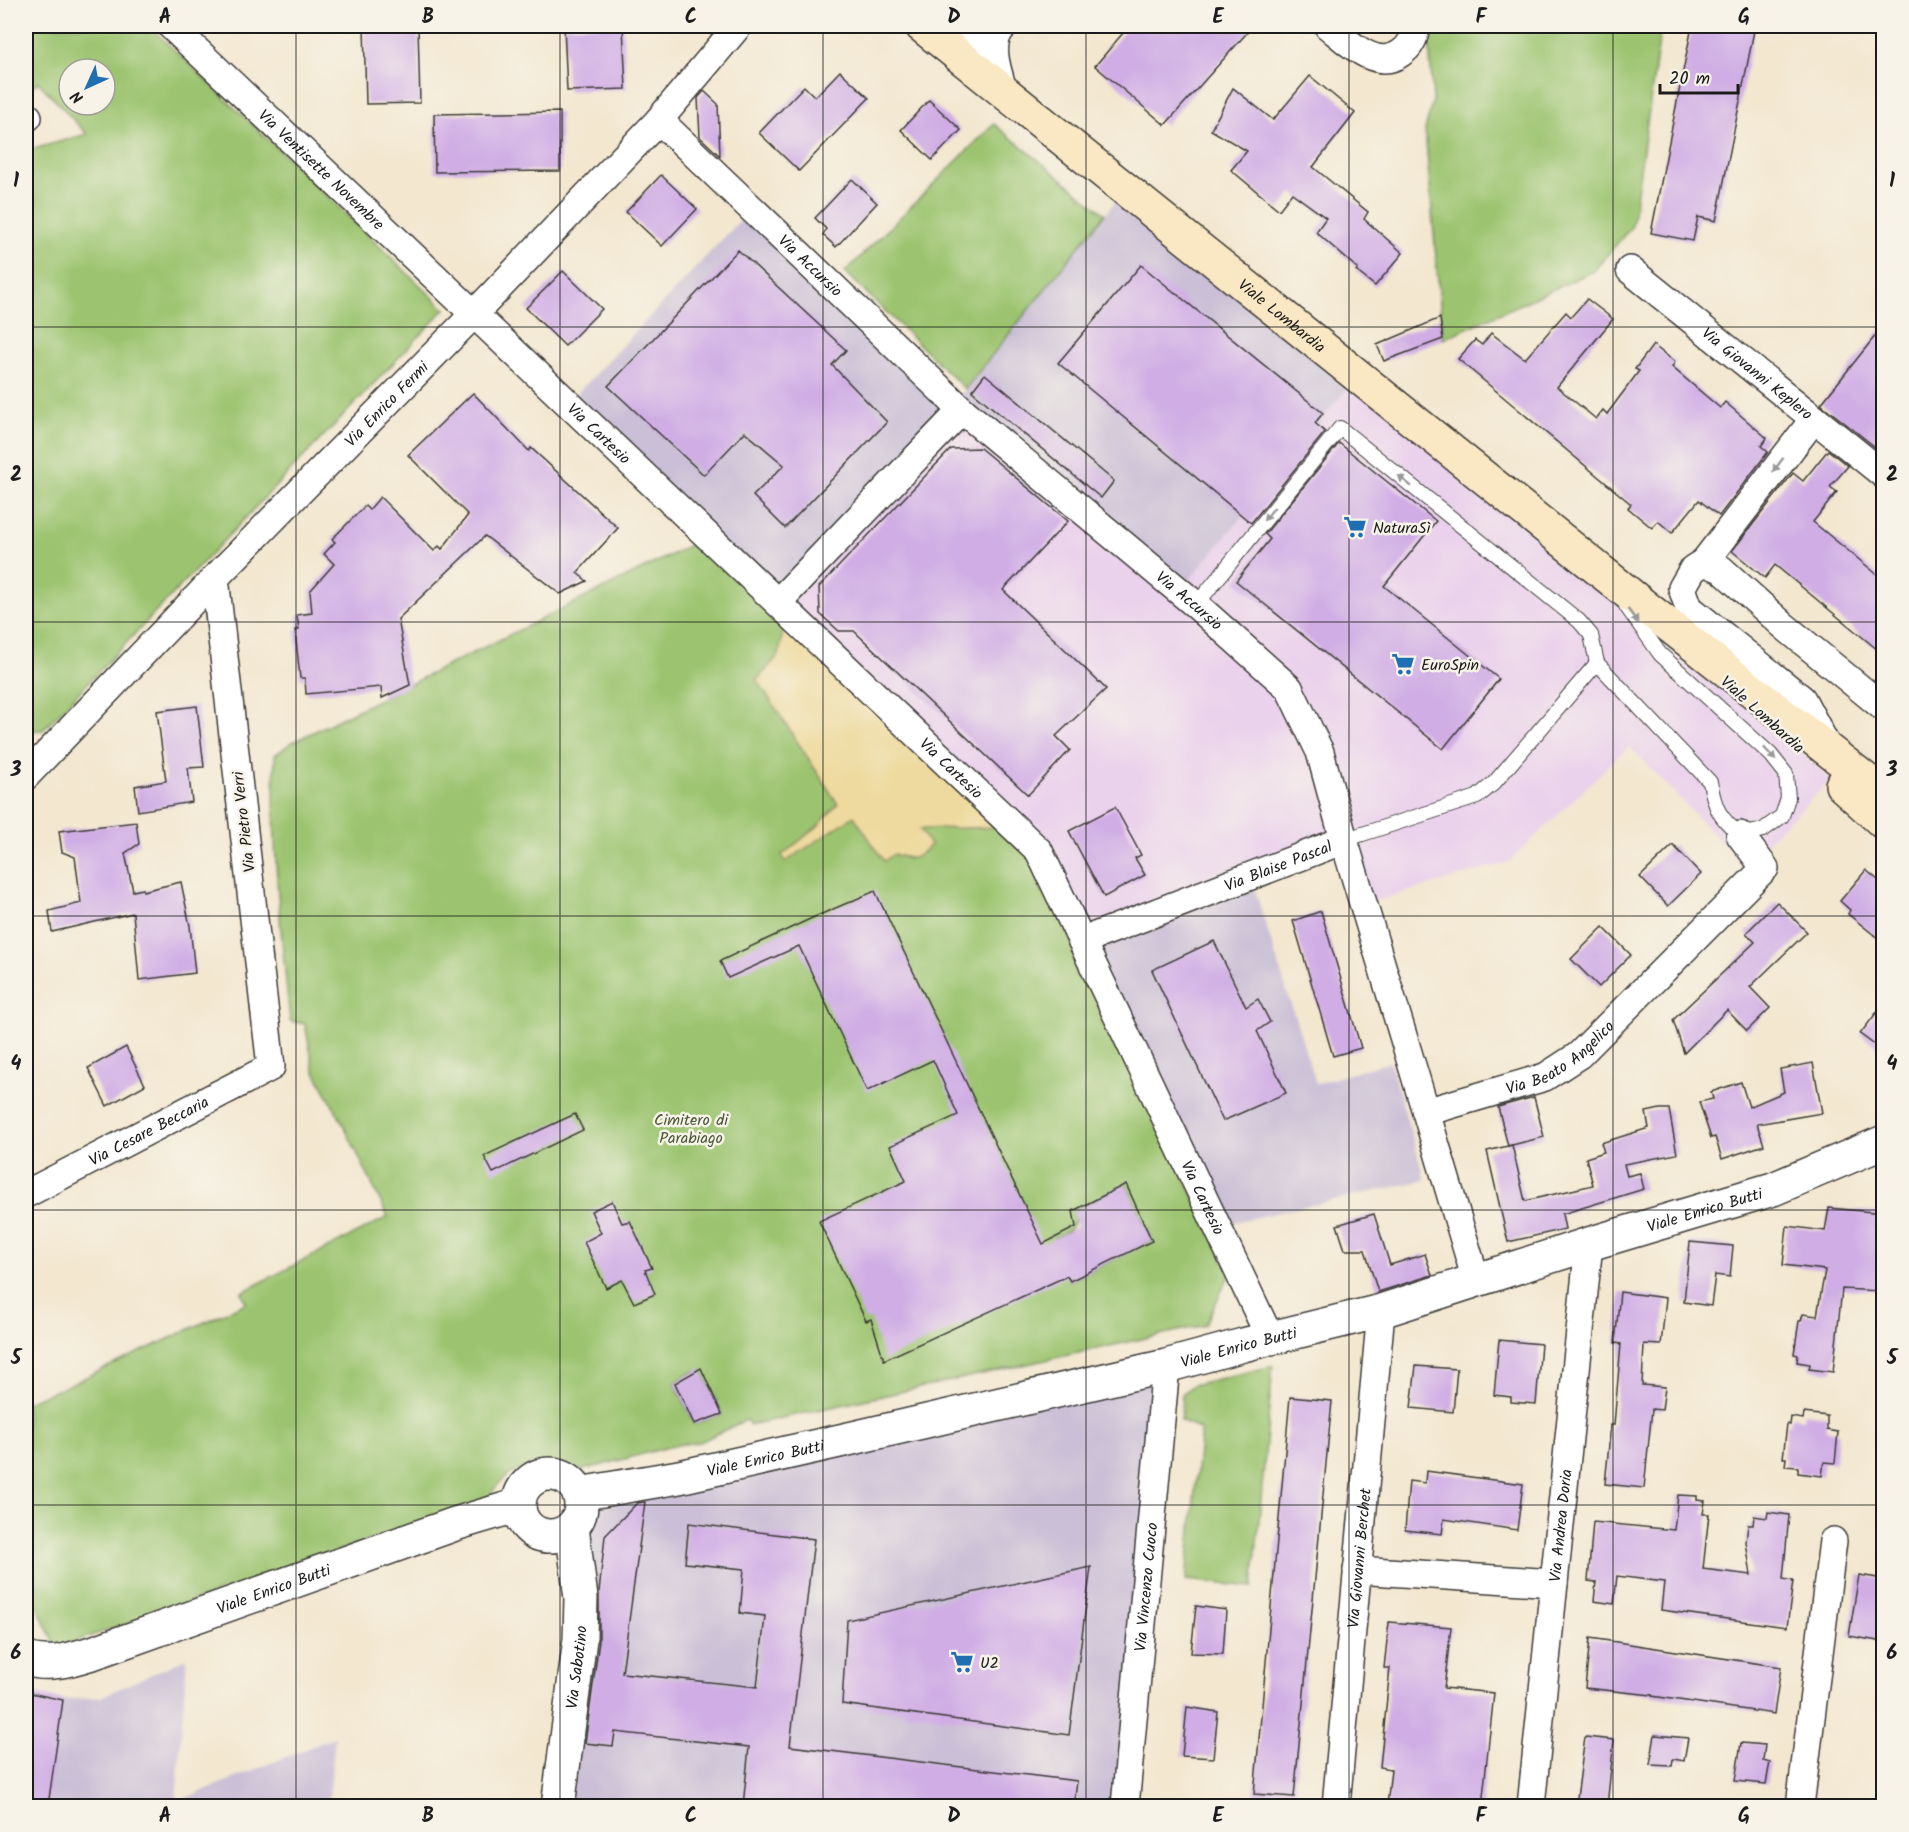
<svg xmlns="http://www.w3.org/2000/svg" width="1909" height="1832" font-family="Kalam,sans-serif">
	<rect width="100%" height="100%" fill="#f7f3e8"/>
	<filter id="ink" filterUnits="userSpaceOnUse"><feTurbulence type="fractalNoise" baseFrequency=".0167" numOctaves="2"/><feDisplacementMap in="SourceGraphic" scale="12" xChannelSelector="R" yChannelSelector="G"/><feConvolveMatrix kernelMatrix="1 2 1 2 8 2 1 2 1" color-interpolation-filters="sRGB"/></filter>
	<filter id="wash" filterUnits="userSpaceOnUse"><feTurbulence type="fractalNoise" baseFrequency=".008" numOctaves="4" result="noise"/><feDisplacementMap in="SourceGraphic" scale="24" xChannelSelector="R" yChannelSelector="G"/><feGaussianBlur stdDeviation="1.35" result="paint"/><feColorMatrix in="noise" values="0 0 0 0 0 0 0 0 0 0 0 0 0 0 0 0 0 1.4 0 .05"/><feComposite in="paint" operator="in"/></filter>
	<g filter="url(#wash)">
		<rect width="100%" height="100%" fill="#f3e7d0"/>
		<path fill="#ead1ec" d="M1355 379 1636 606 1831 780 1743 865 1629 746 1509 862 1369 903 1348 832 1083 934 784 602 968 408Z"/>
		<g fill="#cabfd6">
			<path d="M1122 193 1355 379 1183 588 958 398Z"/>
			<path d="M747 213 962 414 784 602 573 398Z"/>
			<path d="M1252 881 1316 1084 1390 1062 1425 1180 1221 1225 1090 943Z"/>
			<path d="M1160 1373 1121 1806H561L586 1505Z"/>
			<path d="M187 1658 176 1802 335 1737 328 1806H26V1692L63 1700 101 1697Z"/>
		</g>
		<g fill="#9cc470" stroke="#5c7046" stroke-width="1.5" fill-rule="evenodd">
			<path d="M27 26H149L445 309 43 730 26 731V151L87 134 38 82 26 92ZM69 69H105V105H69Z"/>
			<path d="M1428 26H1661L1632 226 1594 271 1443 339 1425 130 1433 100Z"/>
			<path d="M994 124 1105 214 965 389 845 272Z"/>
			<path d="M701 538 785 620 779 655 757 680 838 804 817 827 782 855 785 861 854 816 894 854 909 859 919 829 1006 827 1033 858 1230 1274 1205 1325 750 1425 746 1420 700 1442 676 1445 580 1471C568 1473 560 1467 548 1465 536 1463 514 1470 504 1479 497 1484 492 1493 486 1500L56 1648 26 1581V1402L60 1389 246 1303 242 1292 388 1217 343 1124 314 1070 305 1024 290 1021C281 932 271 844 275 755L291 743 681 550ZM1126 1184 1152 1241 1070 1281 1058 1259 1063 1256 1054 1238 1068 1231 1075 1220 1073 1211ZM701 1369 722 1414 694 1424 675 1383 686 1375Z"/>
			<path d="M1273 1366 1253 1587 1186 1580 1201 1430 1181 1420 1182 1394 1193 1385Z"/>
		</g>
		<path fill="#eeda9e" stroke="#857b5d" stroke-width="1.5" d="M785 620 1006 827 920 829 930 845C915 860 914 861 894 854L884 861 854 816 785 862 782 855 817 827 838 804 757 680 779 655Z"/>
		<g id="blocks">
			<g fill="#d0aee5">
				<path d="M364 26H418L420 103 366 104Z"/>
				<path d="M564 26H623L626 89 567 91Z"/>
				<path d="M1129 26H1253L1165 125 1095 66Z"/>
				<path d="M1692 26H1755L1716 221 1698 217 1693 241 1651 233Z"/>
				<path d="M840 71 869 98 799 171 759 133 804 86 815 97Z"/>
				<path d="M1310 76 1355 113 1313 167 1368 212 1364 219 1403 253 1375 286 1356 271 1358 269 1316 232 1326 218 1292 193 1279 210 1231 170 1247 151 1211 130 1233 88 1273 120Z"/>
				<path d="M704 91 718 104 720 156 700 137 698 98Z"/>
				<path d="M929 100 961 130 932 160 901 130Z"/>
				<path d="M560 112V171L435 172 434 114Z"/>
				<path d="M661 175 697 209 662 246 626 212Z"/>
				<path d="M852 179 877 203 836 247 823 235 826 229 815 218Z"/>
				<path d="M738 250 846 350 832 365 887 422 785 528 753 496 784 465 745 432 704 475 608 386Z"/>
				<path d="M1141 265 1323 413 1315 423 1325 432 1251 523 1058 363Z"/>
				<path d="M563 271 602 309 565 346 526 308Z"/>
				<path d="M1587 299 1613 319 1557 387 1596 419 1603 410 1607 414 1639 371 1635 369 1653 345 1675 362 1672 367 1720 408 1725 402 1767 438 1761 446 1768 452 1719 516 1699 500 1672 533 1658 521 1652 528 1628 508 1631 504 1458 359 1475 340 1482 345 1491 333 1525 359 1566 312 1571 317Z"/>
				<path d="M1440 318 1443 339 1384 361 1377 345Z"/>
				<path d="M1884 325V454L1821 404Z"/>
				<path d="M985 374 1114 481 1101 498 972 391Z"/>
				<path d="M473 393 529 451 531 448 618 528 577 573 587 581 560 594 485 536 398 619 410 685 382 698 381 687 306 694 305 678H300L295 630H299L297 615 312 613 310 591 334 564 324 554 335 542 332 539 365 506 369 510 380 497 434 551 439 546 442 549 468 515 408 455Z"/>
				<path d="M1339 443 1436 521 1384 586 1499 679 1443 749 1236 581 1270 539 1265 534Z"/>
				<path d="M980 448 1068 521 1003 590 1106 689 1056 736 1070 750 1028 795 854 631H839L820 614 819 587 951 449Z"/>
				<path d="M1828 450 1848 466 1830 487 1837 492 1813 522 1884 580V655L1775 565 1765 578 1732 551 1793 473 1803 481Z"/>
				<path d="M197 706 204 767 188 768 192 802 138 811 135 786 166 781 157 711Z"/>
				<path d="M1115 807 1141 855 1135 858 1145 875 1104 897 1069 831Z"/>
				<path d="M136 822 139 844 125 853 133 891 143 889V891L181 882 190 926 195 973 139 980 133 913 52 932 49 911 81 903 75 857 62 852 59 831Z"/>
				<path d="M1673 845 1701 874 1668 906 1640 877Z"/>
				<path d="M1866 870 1884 885V943L1848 914 1850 910 1840 901Z"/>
				<path d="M875 891 1043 1244 1076 1227 1073 1211 1126 1184 1152 1241 1070 1281 1067 1276 884 1360 871 1319 866 1321 819 1221 906 1181 890 1146 958 1115 933 1060 867 1091 799 946 728 978 720 961 810 919Z"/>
				<path d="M1777 902 1807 932 1750 987 1770 1008 1747 1031 1727 1010 1684 1053 1673 1020 1755 942 1746 933Z"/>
				<path d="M1321 911 1361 1048 1333 1056 1293 921Z"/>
				<path d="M1603 927 1631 955 1599 987 1571 959Z"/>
				<path d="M1214 941 1246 1007 1258 999 1270 1022 1257 1031 1286 1093 1223 1121 1152 970Z"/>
				<path d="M1884 1003V1052L1860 1034Z"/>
				<path d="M126 1047 145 1085 107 1106 88 1068Z"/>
				<path d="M1813 1063 1822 1113 1757 1124 1764 1145 1722 1159 1715 1137 1711 1138 1699 1102 1713 1099 1711 1092 1741 1082 1749 1107 1784 1092 1780 1069Z"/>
				<path d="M1534 1097 1544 1137 1508 1146 1498 1107Z"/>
				<path d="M1660 1109H1669L1677 1154 1624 1164 1627 1176 1640 1173 1644 1189 1562 1214 1565 1229 1508 1242 1487 1151 1512 1145 1525 1201 1593 1185 1586 1158 1604 1152 1601 1143 1649 1128 1646 1112Z"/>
				<path d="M575 1114 583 1130 493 1173 484 1156Z"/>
				<path d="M612 1201 622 1223 630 1221 652 1268 645 1270 655 1294 634 1303 622 1280 606 1288 584 1242 601 1233 591 1211Z"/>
				<path d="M1829 1208 1884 1213V1282L1881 1281 1880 1291 1842 1289 1833 1372 1809 1369 1810 1364 1797 1362 1798 1355 1794 1354 1799 1321H1801L1803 1314 1817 1316 1825 1270 1783 1265 1787 1226 1825 1231Z"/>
				<path d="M1374 1214 1390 1265 1425 1254 1432 1275 1378 1292 1365 1250H1345L1337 1225Z"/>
				<path d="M1690 1242 1733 1246 1730 1277 1715 1275 1711 1306 1684 1302Z"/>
				<path d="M1620 1292 1666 1298 1661 1345 1644 1344 1642 1385 1665 1387 1662 1410 1652 1409 1644 1488 1605 1484 1611 1425H1614L1621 1344 1615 1343Z"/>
				<path d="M1499 1340 1541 1344 1536 1404 1511 1402V1397L1494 1395Z"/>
				<path d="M1416 1366 1457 1369 1453 1412 1411 1408Z"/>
				<path d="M701 1368 722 1414 694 1424 675 1383Z"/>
				<path d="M1290 1397 1332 1401 1294 1797 1254 1794Z"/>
				<path d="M1804 1413 1827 1416V1430L1838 1432 1835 1463 1824 1462 1822 1476 1798 1473V1467L1785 1466 1786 1458H1783L1787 1424 1790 1425 1791 1417 1803 1419Z"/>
				<path d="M1426 1471 1523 1484 1517 1530 1444 1519 1442 1534 1405 1530 1409 1481 1425 1483Z"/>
				<path d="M1678 1495 1697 1496V1500L1705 1501 1703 1514H1709L1703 1569 1751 1575 1746 1542 1748 1525H1753L1754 1516 1767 1518 1768 1512 1789 1515 1783 1579 1793 1581 1787 1627 1661 1610 1664 1582 1617 1576 1614 1604 1594 1601 1596 1582 1588 1581 1593 1522 1674 1530Z"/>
				<path d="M645 1502 622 1673 757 1687 765 1616 740 1613 744 1569 685 1563 689 1523 814 1539 790 1746 1077 1781 1074 1806H743L749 1747 615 1732 613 1746 585 1743 599 1641V1592L605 1536 637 1503Z"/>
				<path d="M1091 1567 1069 1735 842 1704 847 1620Z"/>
				<path d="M1859 1575 1884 1579V1642L1849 1636Z"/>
				<path d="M1196 1606 1226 1610 1223 1654 1191 1653Z"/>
				<path d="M1389 1622 1451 1627 1444 1688 1494 1693 1482 1806H1387L1391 1769 1380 1767 1390 1668H1384Z"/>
				<path d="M1590 1638 1781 1667 1774 1714 1652 1696V1695L1585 1688Z"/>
				<path d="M26 1692 63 1700 48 1806H26Z"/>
				<path d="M1187 1707 1218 1712 1213 1758 1182 1756Z"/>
				<path d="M1655 1735 1688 1738 1684 1761 1673 1759 1672 1766 1650 1765Z"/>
				<path d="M1585 1737 1614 1740 1607 1806H1576Z"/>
				<path d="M1741 1743 1765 1745 1763 1760 1770 1762 1766 1784 1735 1781Z"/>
			</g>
		</g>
	</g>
	<g filter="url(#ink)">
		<use href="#blocks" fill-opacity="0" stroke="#3c3a37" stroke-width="1.5"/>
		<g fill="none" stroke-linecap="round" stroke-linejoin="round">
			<g stroke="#3c3a37" stroke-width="16">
				<g id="service">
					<path d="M1196 605 1340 428 1579 621 1591 635 1597 663"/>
					<path d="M1344 840 1477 797 1494 783 1597 663 1710 782C1715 809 1719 817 1740 835L1763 830 1782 816 1788 798 1786 774 1771 755 1660 654 1626 606"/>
				</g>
			</g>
			<g stroke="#3c3a37" stroke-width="30">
				<g id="minor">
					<path id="s1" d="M171 26 1039 851 1270 1338"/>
					<path d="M1328 26C1346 40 1376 72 1401 53 1410 47 1415 37 1416 26"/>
					<path d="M930 33 955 40 975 41 998 32"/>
					<path d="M1004 92C998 72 986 42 1004 26"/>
					<path d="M26 117H28"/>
					<path id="s2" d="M659 120 962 410 1196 605 1289 688 1320 752 1344 840"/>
					<path id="s3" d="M1630 270 1884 475"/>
					<path d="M1704 562 1814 419"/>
					<path d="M778 602 962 410"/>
					<path d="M1828 748 1802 699 1689 608 1682 588 1693 569 1704 562 1721 569 1784 626 1884 708"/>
					<path id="s4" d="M26 776 215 578 475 313 659 120 738 26"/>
					<path id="s5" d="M1082 941 1344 840 1426 1112"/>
					<path id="s6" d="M26 1194 271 1067 215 578"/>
					<path id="s7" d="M1476 1280 1426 1112 1545 1077 1579 1055 1765 868 1740 835"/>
					<path d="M1357 1570 1554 1583"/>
					<path id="s8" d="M1125 1806 1166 1366"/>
					<path id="s9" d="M1336 1806 1381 1311"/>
					<path id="s10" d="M1531 1806 1589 1244"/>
					<path d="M1800 1806 1833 1541"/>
				</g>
			</g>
			<g stroke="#3c3a37" stroke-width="36">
				<g id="tertiary">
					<circle cx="550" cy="1505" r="31"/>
					<path id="s11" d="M579 1494 679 1477 844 1440 1166 1366 1243 1345 1381 1311 1589 1244 1773 1189 1884 1142"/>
					<path id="s12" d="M26 1659C50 1667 72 1659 95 1652L455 1524 519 1505"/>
					<path id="s13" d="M558 1806 580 1639 581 1598 572 1527"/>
				</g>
			</g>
			<g stroke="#3c3a37" stroke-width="36">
				<g id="secondary">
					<path id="s14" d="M922 26 1643 605 1884 794"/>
					<path d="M1842 785 1884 823"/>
				</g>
			</g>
			<use href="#service" stroke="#fff" stroke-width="14"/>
			<use href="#minor" stroke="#fff" stroke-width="27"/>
			<use href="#tertiary" stroke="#fff" stroke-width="33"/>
			<use href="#secondary" stroke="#fae7c3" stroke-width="33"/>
		</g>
		<defs><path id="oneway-solid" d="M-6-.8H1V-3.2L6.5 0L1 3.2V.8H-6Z" transform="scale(1.5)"/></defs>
		<g fill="#999">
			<use href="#oneway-solid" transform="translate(1778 465) rotate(127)"/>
			<use href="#oneway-solid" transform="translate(1405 481) rotate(-141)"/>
			<use href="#oneway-solid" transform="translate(1269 514) rotate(129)"/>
			<use href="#oneway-solid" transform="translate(1633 616) rotate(54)"/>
			<use href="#oneway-solid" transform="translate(1770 754) rotate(47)"/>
		</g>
	</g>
	<path fill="none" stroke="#1c1c1c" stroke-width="1.5" stroke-opacity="0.55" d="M296 26V1806M560 26V1806M823 26V1806M1086 26V1806M1349 26V1806M1613 26V1806M26 327H1884M26 622H1884M26 916H1884M26 1210H1884M26 1505H1884"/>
	<defs>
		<g id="supermarket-bare" transform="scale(1.8)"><path d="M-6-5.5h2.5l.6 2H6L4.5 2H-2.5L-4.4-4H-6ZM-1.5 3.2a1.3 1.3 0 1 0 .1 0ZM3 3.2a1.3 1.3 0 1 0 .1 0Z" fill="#1f6fb2" stroke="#f7f3e8" stroke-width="2.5" paint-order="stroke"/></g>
	</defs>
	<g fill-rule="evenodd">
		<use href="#supermarket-bare" x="1355" y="527"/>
		<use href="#supermarket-bare" x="1403" y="664"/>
		<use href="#supermarket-bare" x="962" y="1662"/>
	</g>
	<g text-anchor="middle" stroke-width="5" stroke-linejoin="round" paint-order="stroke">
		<g font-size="16" fill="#1c1c1c" stroke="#f7f3e8">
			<text dy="6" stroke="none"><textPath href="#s1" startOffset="208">Via Ventisette Novembre</textPath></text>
			<text dy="6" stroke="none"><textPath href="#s2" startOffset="210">Via Accursio</textPath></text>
			<text dy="6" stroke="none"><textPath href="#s14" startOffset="462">Viale Lombardia</textPath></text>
			<text dy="6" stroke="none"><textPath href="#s3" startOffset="164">Via Giovanni Keplero</textPath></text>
			<text dy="6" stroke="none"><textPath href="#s4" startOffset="518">Via Enrico Fermi</textPath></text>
			<text dy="6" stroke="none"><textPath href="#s1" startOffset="591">Via Cartesio</textPath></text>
			<text dy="6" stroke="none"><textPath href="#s2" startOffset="716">Via Accursio</textPath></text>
			<text transform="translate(1763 714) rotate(42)" y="6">Viale Lombardia</text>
			<text dy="6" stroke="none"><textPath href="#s1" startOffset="1077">Via Cartesio</textPath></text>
			<text transform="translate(243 822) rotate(-97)" y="6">Via Pietro Verri</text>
			<text dy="6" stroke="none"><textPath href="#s5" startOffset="210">Via Blaise Pascal</textPath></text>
			<text dy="6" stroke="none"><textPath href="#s7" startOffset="322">Via Beato Angelico</textPath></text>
			<text dy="6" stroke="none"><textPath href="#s6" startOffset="138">Via Cesare Beccaria</textPath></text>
			<text dy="6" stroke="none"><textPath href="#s1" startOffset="1581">Via Cartesio</textPath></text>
			<text dy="6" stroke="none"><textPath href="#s11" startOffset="1162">Viale Enrico Butti</textPath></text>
			<text dy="6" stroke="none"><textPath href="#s11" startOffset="676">Viale Enrico Butti</textPath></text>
			<text dy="6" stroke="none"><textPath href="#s11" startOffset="190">Viale Enrico Butti</textPath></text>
			<text dy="6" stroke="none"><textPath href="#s10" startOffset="282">Via Andrea Doria</textPath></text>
			<text dy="6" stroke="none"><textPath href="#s9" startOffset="249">Via Giovanni Berchet</textPath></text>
			<text dy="6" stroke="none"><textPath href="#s8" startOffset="220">Via Vincenzo Cuoco</textPath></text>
			<text dy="6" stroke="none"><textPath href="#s12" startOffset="260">Viale Enrico Butti</textPath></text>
			<text dy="6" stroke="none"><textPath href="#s13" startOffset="140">Via Sabotino</textPath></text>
		</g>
		<g font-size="16" fill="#1c1c1c" stroke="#f7f3e8" text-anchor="start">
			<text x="1373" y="533">NaturaSì</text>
			<text x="1421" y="670">EuroSpin</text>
			<text x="980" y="1668">U2</text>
		</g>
		<g font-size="16" fill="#495739" stroke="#f7f3e8">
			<text x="691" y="1125">Cimitero di<tspan x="691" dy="18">Parabiago</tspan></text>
		</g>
	</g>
	<rect width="1909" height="1832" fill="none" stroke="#f7f3e8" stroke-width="66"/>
	<g transform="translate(87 87) rotate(225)"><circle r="28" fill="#f7f3e8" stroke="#9f9d96" stroke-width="1.5"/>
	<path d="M0-4.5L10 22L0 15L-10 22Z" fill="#1f6fb2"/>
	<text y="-9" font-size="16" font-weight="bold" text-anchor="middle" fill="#1c1c1c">N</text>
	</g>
	<path d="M1660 84v9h78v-9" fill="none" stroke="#1c1c1c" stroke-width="3"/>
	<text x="1669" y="84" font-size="18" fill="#1c1c1c" stroke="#f7f3e8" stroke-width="4.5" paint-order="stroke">20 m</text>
	<rect x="33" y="33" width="1843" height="1766" fill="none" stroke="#1c1c1c" stroke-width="2"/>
	<g font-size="20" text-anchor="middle" font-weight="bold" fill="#1c1c1c">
		<text x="165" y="23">A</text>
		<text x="428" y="23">B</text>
		<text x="691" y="23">C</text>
		<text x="954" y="23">D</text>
		<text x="1218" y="23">E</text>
		<text x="1481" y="23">F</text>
		<text x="1744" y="23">G</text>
		<text x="16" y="187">1</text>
		<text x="1892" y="187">1</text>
		<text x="16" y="481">2</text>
		<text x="1892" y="481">2</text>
		<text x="16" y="776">3</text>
		<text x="1892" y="776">3</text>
		<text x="16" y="1070">4</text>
		<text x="1892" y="1070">4</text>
		<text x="16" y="1364">5</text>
		<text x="1892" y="1364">5</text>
		<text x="16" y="1659">6</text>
		<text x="1892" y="1659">6</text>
		<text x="165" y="1822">A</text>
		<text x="428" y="1822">B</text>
		<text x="691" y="1822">C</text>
		<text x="954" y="1822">D</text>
		<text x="1218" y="1822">E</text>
		<text x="1481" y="1822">F</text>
		<text x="1744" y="1822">G</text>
	</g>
</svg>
